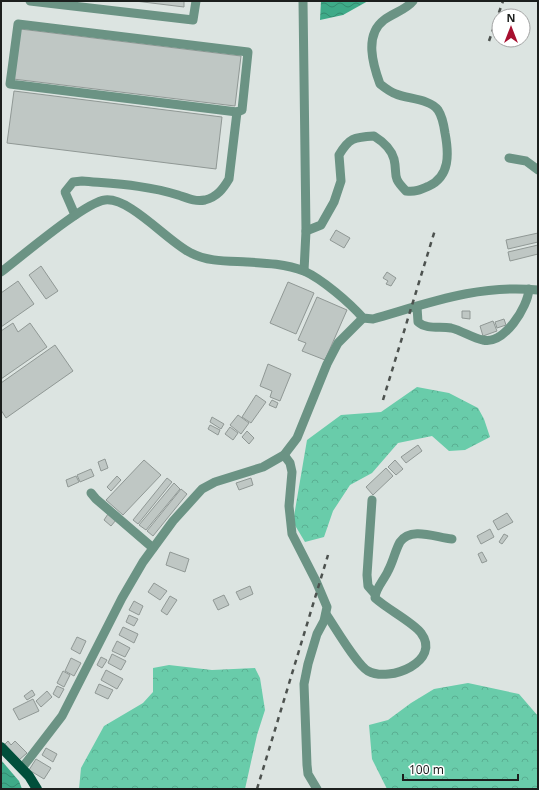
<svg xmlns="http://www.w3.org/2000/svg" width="539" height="790" font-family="'Noto Sans',sans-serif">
	<defs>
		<pattern id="forest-crowns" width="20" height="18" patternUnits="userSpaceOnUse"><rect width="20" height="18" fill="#69ccaa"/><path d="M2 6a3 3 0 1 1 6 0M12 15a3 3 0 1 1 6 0" fill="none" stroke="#5aaf92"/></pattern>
		<pattern id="water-waves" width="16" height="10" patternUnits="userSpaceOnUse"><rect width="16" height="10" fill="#3eaa88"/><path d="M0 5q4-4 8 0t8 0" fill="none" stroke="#338a6f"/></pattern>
	</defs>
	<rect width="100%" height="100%" fill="#dce4e1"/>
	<g fill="url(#forest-crowns)">
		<path d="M417 387 449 393 478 408 484 419 490 437 465 450 449 451 432 436 398 443 372 473 350 485 333 511 324 537 305 542 293 522 307 440 341 415 381 412Z"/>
		<path d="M169 665 212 670 255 668 260 678 265 710 257 735 245 789H79L81 768 104 726 143 703 153 692V668Z"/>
		<path d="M468 683 519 694 538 716V789H387L372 759 369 725 388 720 411 703 434 689Z"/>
	</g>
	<g fill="url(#water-waves)">
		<path d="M321 1H368L343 15 320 20Z"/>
		<path d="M1 760 19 781 22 789H1Z"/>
	</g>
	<g fill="#bfc7c4" stroke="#909895">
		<path d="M135 1H184V7Z"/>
		<path d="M20 29 241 56 235 106 13 79Z"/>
		<path d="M14 91 222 117 216 169 7 143Z"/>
		<path d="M336 230 350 238 344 248 330 240Z"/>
		<path d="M538 233V242L508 249 506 240Z"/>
		<path d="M538 245V254L510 261 508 252Z"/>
		<path d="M41 266 58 291 46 299 29 275Z"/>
		<path d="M387 272 396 278 391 286 386 284 388 281 383 278Z"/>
		<path d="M18 281 34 304 1 327V293Z"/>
		<path d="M288 282 314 293 296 334 270 323Z"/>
		<path d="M317 297 347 310 325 360 302 351 306 343 298 340Z"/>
		<path d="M462 311H470V319L462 318Z"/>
		<path d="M504 319 506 325 497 328 495 322Z"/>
		<path d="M493 321 497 331 483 336 480 326Z"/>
		<path d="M13 323 18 332 30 323 47 347 1 379V331Z"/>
		<path d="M55 345 73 371 6 418 1 410V383Z"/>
		<path d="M268 364 291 374 280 401 270 397 272 391 260 386Z"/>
		<path d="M256 395 266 402 251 423 242 417Z"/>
		<path d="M272 400 278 403 276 408 269 405Z"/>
		<path d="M238 415 249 423 241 434 230 425Z"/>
		<path d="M212 417 224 424 221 429 210 422Z"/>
		<path d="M210 425 220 430 218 435 208 429Z"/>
		<path d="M230 427 238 433 233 440 225 434Z"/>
		<path d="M247 431 254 438 249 444 242 437Z"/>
		<path d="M418 445 422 451 406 463 401 457Z"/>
		<path d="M105 459 108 468 101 471 98 462Z"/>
		<path d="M144 460 161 475 123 515 106 500Z"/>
		<path d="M395 460 403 469 396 475 388 467Z"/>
		<path d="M386 468 393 476 373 495 366 487Z"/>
		<path d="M91 469 94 476 80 482 77 475Z"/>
		<path d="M76 476 79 482 68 487 66 480Z"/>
		<path d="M117 476 121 480 111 491 107 487Z"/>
		<path d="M167 478 172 482 138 524 133 520Z"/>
		<path d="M251 478 253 485 239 490 236 483Z"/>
		<path d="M174 483 180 489 146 530 139 525Z"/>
		<path d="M181 489 187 494 153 536 147 531Z"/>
		<path d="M507 513 513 522 498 530 493 521Z"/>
		<path d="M108 514 116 520 111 526 104 520Z"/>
		<path d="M490 529 494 537 481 544 477 536Z"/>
		<path d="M504 534 508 536 502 544 499 542Z"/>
		<path d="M170 552 189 559 185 572 166 565Z"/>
		<path d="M482 552 487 561 482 563 478 554Z"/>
		<path d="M154 583 167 591 160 600 148 592Z"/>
		<path d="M250 586 253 594 240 600 236 592Z"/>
		<path d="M224 595 229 605 218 610 213 600Z"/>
		<path d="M170 596 177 600 167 615 161 611Z"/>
		<path d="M134 601 143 606 139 615 129 610Z"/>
		<path d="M129 615 138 619 134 626 126 622Z"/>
		<path d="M123 627 138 634 134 643 119 635Z"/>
		<path d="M77 637 86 641 80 654 71 649Z"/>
		<path d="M117 641 130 648 125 657 112 651Z"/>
		<path d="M112 654 126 661 121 670 108 663Z"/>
		<path d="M101 657 107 660 102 668 97 665Z"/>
		<path d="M71 658 81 663 74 676 65 671Z"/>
		<path d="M106 670 123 679 117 689 101 680Z"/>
		<path d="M63 671 70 675 64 687 57 683Z"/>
		<path d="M99 684 113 690 108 699 95 693Z"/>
		<path d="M57 686 64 689 59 698 53 694Z"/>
		<path d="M32 690 35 695 27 700 24 696Z"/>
		<path d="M47 691 52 697 41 707 36 701Z"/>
		<path d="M33 699 39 711 19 720 13 709Z"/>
		<path d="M8 741 11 745 15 741 27 753 19 760 4 745Z"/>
		<path d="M46 748 57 754 53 762 42 755Z"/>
		<path d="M36 759 51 768 44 779 29 770Z"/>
	</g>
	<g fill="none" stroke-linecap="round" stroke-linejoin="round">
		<g stroke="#6b9384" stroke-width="9">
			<path d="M30 1 193 20 196 1"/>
			<path d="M303 1 306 231 304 271"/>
			<path d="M18 24 248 52 242 110 237 112 10 84Z"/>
			<path d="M509 158 526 161 538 170"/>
			<path d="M75 215 65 192 73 182 82 181C116 184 146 185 178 195 187 198 195 202 205 200 217 197 223 189 229 179L237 112"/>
			<path d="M306 231 321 225 334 202 341 181 339 155C349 138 354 137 374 136 382 141 391 148 394 159 398 176 391 176 406 191 416 192 420 190 429 186 450 176 449 154 445 133 444 126 442 116 438 110 430 99 408 99 396 94 390 92 385 88 380 84 373 65 364 35 384 20 393 13 406 10 413 1"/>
			<path d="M1 272C21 257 85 202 105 200 130 197 168 242 191 253 208 262 229 261 247 262 266 263 286 264 304 271 322 279 350 303 363 318L373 319C429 303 479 284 538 290"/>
			<path d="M417 307 418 322C427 330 440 326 451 328 463 331 472 338 483 340 504 345 528 307 529 289"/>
			<path d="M284 455 290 463 292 472 289 506 292 534 316 581 327 607 324 621 317 634 308 664 304 684 307 765 308 774 317 789"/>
			<path d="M91 493 96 499 153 548"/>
			<path d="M372 500 367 575 368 586 375 594"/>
			<path d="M326 614C335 627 357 665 368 671 390 683 442 661 421 633 414 623 387 609 375 598 375 589 384 580 388 571 393 562 395 551 400 542 411 526 437 538 452 539"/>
			<path d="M22 768 62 716 122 598 143 562 173 521 202 489 215 482 263 467 284 455 297 438 327 364 338 343 363 318"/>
		</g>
		<path stroke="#014f3b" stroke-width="10" d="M1 747 29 776 37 789"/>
		<g stroke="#4d524f" stroke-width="2.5" stroke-dasharray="5 5" stroke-linecap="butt">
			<path d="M489 41 503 1"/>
			<path d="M383 400 435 230"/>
			<path d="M257 789 328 555"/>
		</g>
	</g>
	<rect width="539" height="790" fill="none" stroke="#1c1f1d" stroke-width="4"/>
	<g transform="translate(511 28)"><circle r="19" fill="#ffffff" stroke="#a4a5a5"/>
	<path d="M0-3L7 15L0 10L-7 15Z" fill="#a70f2f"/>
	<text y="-6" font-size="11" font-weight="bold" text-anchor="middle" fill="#1c1f1d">N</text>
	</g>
	<path d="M403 774v6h115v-6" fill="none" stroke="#1c1f1d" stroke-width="2"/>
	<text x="409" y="774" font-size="12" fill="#1c1f1d" stroke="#ffffff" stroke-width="3" paint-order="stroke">100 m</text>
</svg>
